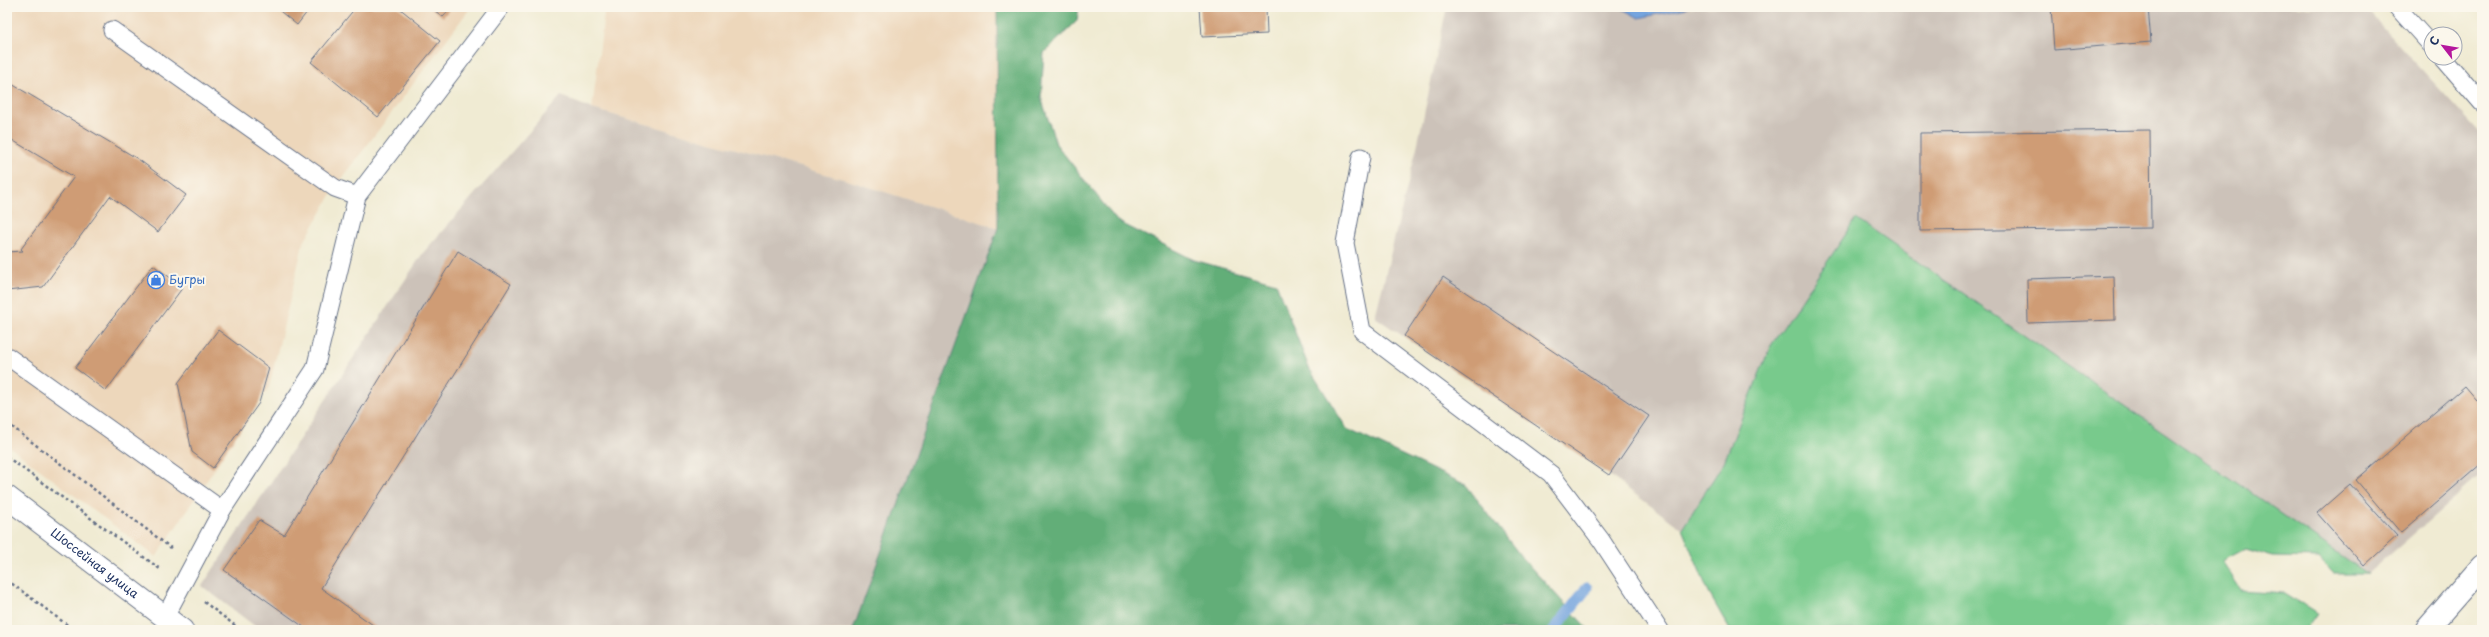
<svg xmlns="http://www.w3.org/2000/svg" width="2489" height="637" font-family="'Playpen Sans',sans-serif">
	<rect width="100%" height="100%" fill="#fbf7ec"/>
	<filter id="ink" filterUnits="userSpaceOnUse"><feTurbulence type="fractalNoise" baseFrequency=".025" numOctaves="2"/><feDisplacementMap in="SourceGraphic" scale="8" xChannelSelector="R" yChannelSelector="G"/><feConvolveMatrix kernelMatrix="1 2 1 2 8 2 1 2 1" color-interpolation-filters="sRGB"/></filter>
	<filter id="wash" filterUnits="userSpaceOnUse"><feTurbulence type="fractalNoise" baseFrequency=".012" numOctaves="4" result="noise"/><feDisplacementMap in="SourceGraphic" scale="16" xChannelSelector="R" yChannelSelector="G"/><feGaussianBlur stdDeviation="0.9" result="paint"/><feColorMatrix in="noise" values="0 0 0 0 0 0 0 0 0 0 0 0 0 0 0 0 0 1.4 0 .05"/><feComposite in="paint" operator="in"/></filter>
	<g filter="url(#wash)">
		<rect width="100%" height="100%" fill="#f0ebd3"/>
		<g fill="#edd7bb">
			<path d="M16 7H471L335 188 303 244 269 387 156 557 7 445V18Z"/>
			<path d="M605 7H997L998 228 850 181 592 109Z"/>
		</g>
		<g fill="#ccc2b9">
			<path d="M1450 7H2364L2482 135V474L2368 574 2264 505 1770 347 1724 462 1682 529 1609 475 1375 317 1417 147 1446 11Z"/>
			<path d="M561 96 592 109 850 181 998 228 853 630H260L202 586 423 253Z"/>
		</g>
		<path fill="#78ca8c" stroke="#4a7c75" d="M1856 219 2368 574H2333L2319 558 2272 557 2245 549 2222 561 2241 590 2285 593 2317 613 2305 630H1730L1709 593 1682 529 1724 462 1770 347Z"/>
		<path fill="#62ae78" stroke="#3e6e6b" d="M997 7H1079L1077 21 1044 53 1041 97 1056 144 1117 221 1194 260 1276 283 1309 368 1347 429 1466 485 1523 559 1589 630H853L998 228Z"/>
		<path fill="#74a4de" stroke="#486a9e" d="M1619 7H1687V8L1639 18Z"/>
		<g fill="none" stroke-linecap="round" stroke-linejoin="round">
			<path stroke="#74a4de" stroke-width="11" d="M1554 630 1587 588"/>
		</g>
		<g id="blocks">
			<g fill="#cf9c74">
				<path d="M275 7H311L297 25Z"/>
				<path d="M356 7H398L440 41 378 117 311 62Z"/>
				<path d="M430 7H452L443 17Z"/>
				<path d="M1200 7H1266L1267 34 1202 37Z"/>
				<path d="M2051 7H2148L2151 42 2054 50Z"/>
				<path d="M10 83 138 159 186 195 158 232 110 196 43 287 7 291V252L23 251 21 249 74 177 7 137V89Z"/>
				<path d="M2150 130 2151 228 1920 231V133Z"/>
				<path d="M458 251 511 284 321 588 380 630H308L224 570 259 520 284 535Z"/>
				<path d="M153 265 183 287 106 391 75 368Z"/>
				<path d="M2114 276 2115 320 2028 323 2027 279Z"/>
				<path d="M1443 277 1649 416 1609 475 1404 336Z"/>
				<path d="M218 330 269 368 259 403 213 468 192 452 178 383Z"/>
				<path d="M2465 386 2482 406V463L2401 533 2356 480Z"/>
				<path d="M2350 484 2397 536 2364 566 2317 513Z"/>
			</g>
		</g>
	</g>
	<g filter="url(#ink)">
		<use href="#blocks" fill-opacity="0" stroke="#667187" stroke-width="1"/>
		<g fill="none" stroke-linecap="round" stroke-linejoin="round">
			<g stroke="#667187" stroke-width="19">
				<g id="lane">
					<path d="M2397 7 2431 45"/>
					<path d="M112 30 335 188 357 196"/>
					<path d="M2443 58 2482 103"/>
					<path d="M1361 157 1345 243 1362 331 1551 474 1601 540 1660 630"/>
					<path d="M7 356 222 510"/>
					<path d="M165 617 222 510 315 369 357 196 501 7"/>
				</g>
			</g>
			<g stroke="#667187" stroke-width="24">
				<path id="street" d="M2426 630 2482 566"/>
			</g>
			<g stroke="#667187" stroke-width="24">
				<g id="secondary">
					<path id="s1" d="M7 497 182 630"/>
				</g>
			</g>
			<g stroke="#667187" stroke-width="2.5" stroke-dasharray="3 3" stroke-linecap="butt">
				<path d="M7 423 171 548"/>
				<path d="M7 457 160 569"/>
				<path d="M7 580 74 630"/>
				<path d="M204 602 241 630"/>
			</g>
			<use href="#lane" stroke="#fff" stroke-width="17"/>
			<use href="#street" stroke="#fff" stroke-width="22"/>
			<use href="#secondary" stroke="#fff" stroke-width="22"/>
		</g>
	</g>
	<defs>
		<g id="shop-ring" transform="scale(0.9)"><circle r="9.5" fill="#fbf7ec" stroke="#3f7fe0" stroke-width="1.5"/><path d="M-5-2.5h2.3a2.7 3.5 0 0 1 5.4 0H5L5.5 6h-11ZM-1.5-2.5h3a1.5 2.3 0 0 0-3 0Z" fill="#3f7fe0"/></g>
	</defs>
	<g fill-rule="evenodd">
		<use href="#shop-ring" x="156" y="280"/>
	</g>
	<g text-anchor="middle" stroke-width="4" stroke-linejoin="round" paint-order="stroke">
		<g font-size="12" fill="#366cbe" stroke="#fbf7ec" text-anchor="start">
			<text x="169" y="284">Бугры</text>
		</g>
		<g font-size="12" fill="#1b2f5e" stroke="#fbf7ec">
			<text dy="4" stroke="none"><textPath href="#s1" startOffset="110">Шоссейная улица</textPath></text>
		</g>
	</g>
	<rect width="2489" height="637" fill="none" stroke="#fbf7ec" stroke-width="24"/>
	<g transform="translate(2443 46) rotate(301)"><circle r="19" fill="#fbf7ec" stroke="#a1a7b3"/>
	<path d="M0-3L7 15L0 10L-7 15Z" fill="#b5179e"/>
	<text y="-6" font-size="11" font-weight="bold" text-anchor="middle" fill="#1b2f5e">С</text>
	</g>
</svg>
